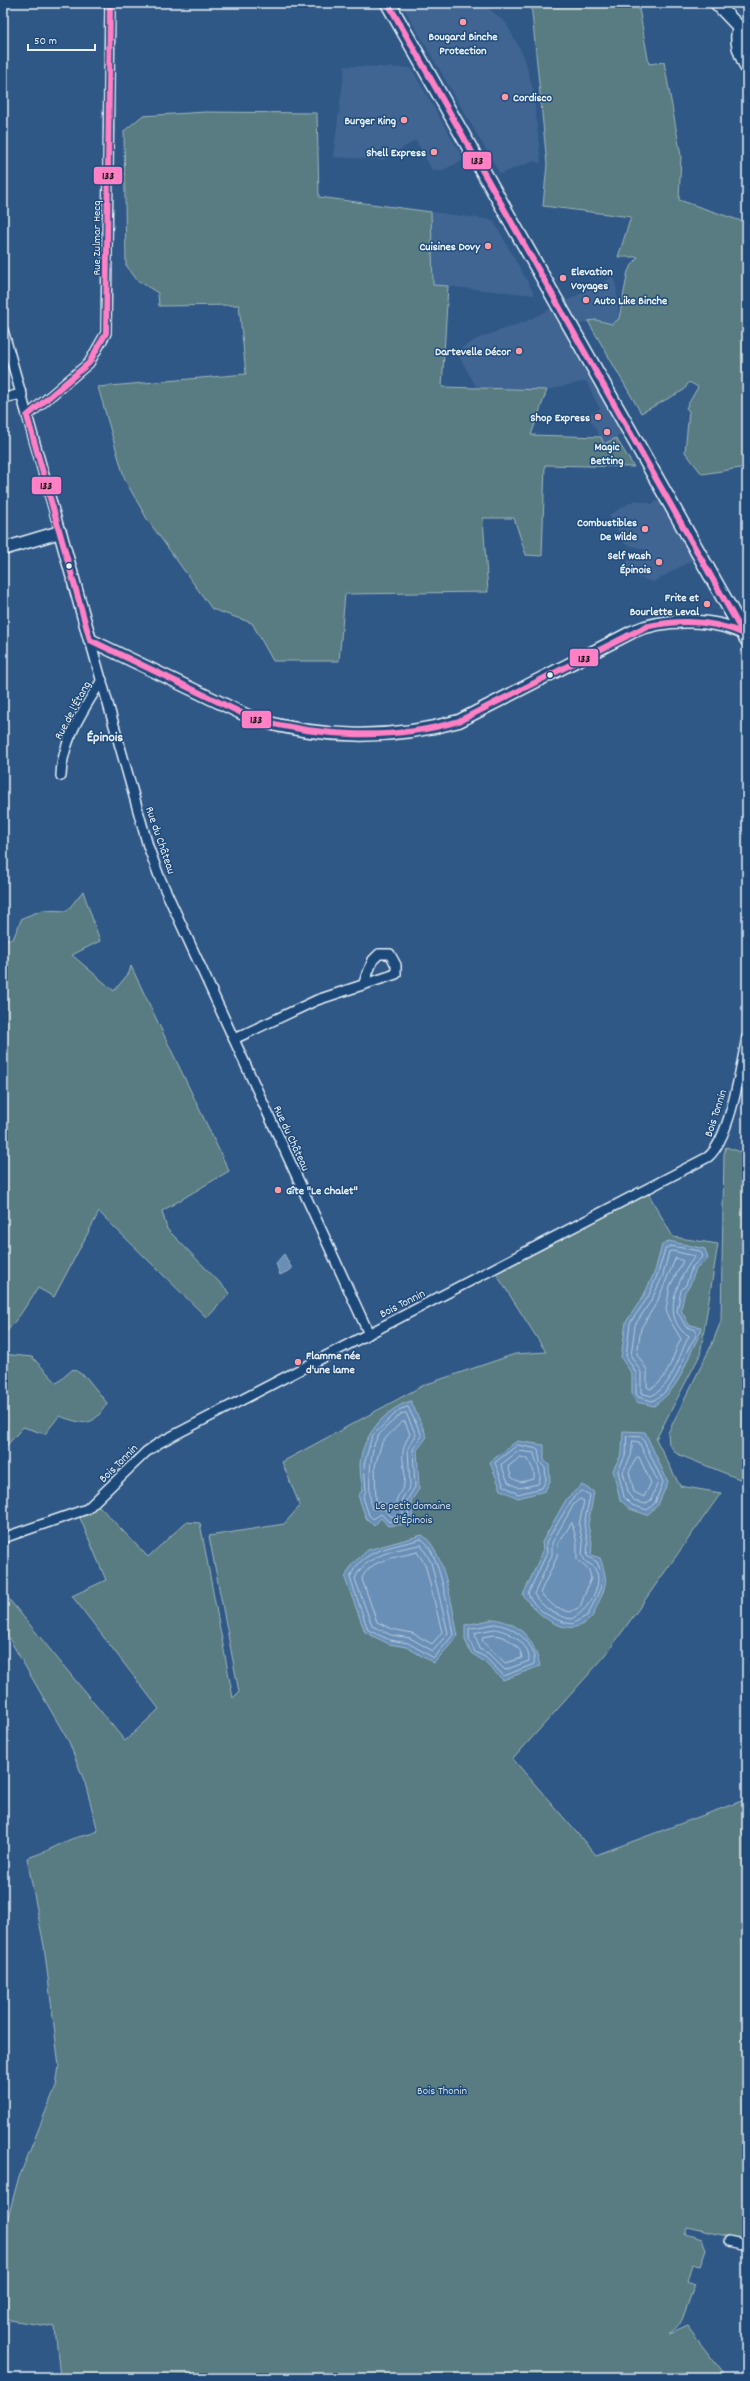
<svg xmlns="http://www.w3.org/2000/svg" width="750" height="2381" font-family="Dekko,sans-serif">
	<rect width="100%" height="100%" fill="#305887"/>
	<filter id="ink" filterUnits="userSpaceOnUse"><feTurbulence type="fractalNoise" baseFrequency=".025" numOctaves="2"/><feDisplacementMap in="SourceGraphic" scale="8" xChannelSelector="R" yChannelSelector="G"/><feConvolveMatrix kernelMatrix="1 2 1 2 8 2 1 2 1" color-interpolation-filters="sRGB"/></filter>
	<g filter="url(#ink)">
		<g fill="#406593">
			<path d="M404 8H488L506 23 524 57 533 89 541 163 534 161 500 174Z"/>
			<path d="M345 66 411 68 464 160 443 170H432L416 140 383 160 333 157Z"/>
			<path d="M431 212 493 220 535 295 433 285Z"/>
			<path d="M613 277 616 285 619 319 612 324 596 320 573 326 631 428 604 444 588 415 600 409 586 381 547 390 477 388 456 351 479 338 527 321Z"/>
			<path d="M635 500 652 504 659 500 694 559 653 582 629 574 624 563 648 550 625 544 609 515Z"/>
		</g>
		<g fill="#597c81" stroke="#a0b6bc">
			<path d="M531 3H638L649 64 664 62 681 156 679 200 747 223V467L702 474 685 452 689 411 686 408 698 387 689 382 684 390 641 413 588 321 596 320 612 324 619 319 628 271 638 257H618L631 217 543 206 547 164Z"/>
			<path d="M205 112 317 113 319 197 431 212 433 285 448 286 442 387 547 390 531 435 601 437 604 444 616 438 634 467 545 465 542 556 526 555 514 518H483L488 592 345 594 339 661H273L252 623 212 609 147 519 125 480 98 387 246 374 239 305 159 306 158 293 137 280 126 265 124 131 142 116Z"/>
			<path d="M83 891 100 941 72 955 114 991 129 973 131 966 229 1171 162 1211 167 1229 230 1293 207 1318 99 1212 54 1297 38 1288 20 1315 3 1336V939H13L22 918 43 910 67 911Z"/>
			<path d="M726 1147 747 1154V1482L677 1454 669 1444 668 1433 712 1344 721 1321 724 1154Z"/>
			<path d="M648 1193 673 1237 718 1244 700 1355 656 1439 680 1486 721 1493 605 1656 513 1759 596 1855 747 1799V2241L687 2227 685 2234 702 2239 706 2249 700 2266 692 2264 687 2281 695 2284 682 2320 669 2334 687 2326 727 2378H207L206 2374 151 2378H60L55 2327 3 2319V2236L18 2180 56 2086 59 2066 44 1946 27 1858C41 1854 52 1848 65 1842 75 1836 88 1836 98 1831L85 1783 69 1742 6 1633 3 1632V1592L125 1741 159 1709 72 1596 106 1580 80 1518 99 1506 148 1557 186 1522 200 1523 233 1698 239 1692 209 1536 284 1524 300 1506 282 1462 424 1385 515 1354 546 1352 495 1272Z"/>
			<path d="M3 1354 32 1357 57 1383 73 1369 86 1377 107 1403C92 1429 84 1424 59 1416L45 1434 23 1427 3 1450Z"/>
		</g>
		<g fill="#698fb7" stroke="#9cb6d1">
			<path d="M669 1241 705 1249 708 1259 696 1269 689 1287 685 1291 681 1310 689 1325 701 1327C700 1337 696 1341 692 1350 681 1375 678 1388 654 1406L636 1402 632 1395V1374L621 1358 626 1322 644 1295 655 1271 662 1245Z"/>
			<path d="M284 1254 292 1269 280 1275 276 1263Z"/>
			<path d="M411 1401 427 1437 417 1450 419 1489 411 1501 413 1523 388 1526 381 1518 374 1526 366 1518 358 1495 362 1491C362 1483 360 1474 360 1466 360 1439 385 1408 411 1401Z"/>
			<path d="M623 1431 645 1432 668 1482 658 1505 647 1515 630 1509 620 1500 613 1470 622 1453Z"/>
			<path d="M517 1441 544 1445V1460L549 1465 550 1481 545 1491 518 1498 501 1490 490 1462Z"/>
			<path d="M582 1485 594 1492 588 1525 592 1543 591 1555 600 1558C608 1579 607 1584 598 1604 596 1608 594 1615 591 1618 568 1642 537 1615 523 1595L543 1551 542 1542 567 1498Z"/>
			<path d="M422 1535C444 1547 453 1612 458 1636L434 1663 406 1647 389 1644 365 1632 345 1578 352 1564 368 1550Z"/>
			<path d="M495 1619C523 1625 534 1640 540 1666L503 1680 482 1660 471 1653 465 1640V1625Z"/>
		</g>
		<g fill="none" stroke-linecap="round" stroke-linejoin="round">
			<g stroke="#b5cade" stroke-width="1">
				<path d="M671 1246 700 1251 703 1256 692 1267 686 1285 681 1290 677 1311 686 1327 696 1330C698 1337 692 1341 689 1347 679 1367 675 1390 652 1401L638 1397 636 1393V1373L626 1356 630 1323 648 1297 658 1273 665 1249Z"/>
				<path d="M672 1251 695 1256C693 1260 690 1262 688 1266 677 1285 664 1311 682 1331 685 1334 688 1334 689 1336 678 1356 674 1385 651 1396L641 1393V1372L631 1356 635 1325 652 1299 663 1275 669 1252Z"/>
				<path d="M676 1258 683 1261 670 1286 666 1309 668 1317 681 1339C672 1355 669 1381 650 1389L647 1387V1370L637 1354 641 1328 657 1302Z"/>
				<path d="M408 1407 422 1436 413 1449 415 1487 407 1500 409 1518 389 1522 381 1514 373 1519 369 1515 363 1497 366 1491 364 1465 372 1436 399 1410Z"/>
				<path d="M406 1413 416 1435 408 1448 410 1486 402 1499 403 1514 392 1517 384 1509H372C368 1496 369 1451 377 1438 382 1429 394 1421 401 1414Z"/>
				<path d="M402 1422H405L410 1434C396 1458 407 1461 404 1484 402 1493 395 1495 396 1508L394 1509 387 1504 376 1502 375 1466 382 1442Z"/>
				<path d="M627 1436 642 1437 663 1482 655 1503 647 1510 632 1505 624 1497 618 1471 626 1454Z"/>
				<path d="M633 1441 639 1442 658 1482 651 1500 645 1504 635 1501 629 1495 623 1472 631 1456Z"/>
				<path d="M518 1445 538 1449 540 1462 545 1468 546 1480 542 1488 518 1494 504 1486 495 1463Z"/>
				<path d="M519 1451 534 1453C536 1464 544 1474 538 1484L519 1488 508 1482 501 1465Z"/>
				<path d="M521 1457 528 1459 534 1472V1479L520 1482 512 1478 508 1467Z"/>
				<path d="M639 1457 651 1483 644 1497 634 1492 629 1472 636 1458Z"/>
				<path d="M582 1491 590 1495 584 1525 588 1543 587 1556 597 1562 603 1576 600 1589 588 1615 572 1624C555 1621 536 1611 528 1594L547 1553 546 1542 571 1501Z"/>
				<path d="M580 1499 584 1501 579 1525 583 1543 582 1556 586 1562 593 1566C595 1569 598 1574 598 1578 598 1594 585 1613 571 1619 557 1616 541 1607 534 1594L552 1555V1543L574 1504Z"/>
				<path d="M572 1523 577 1543V1560L589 1570 591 1578 580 1607 570 1612 556 1608 540 1593 557 1557 558 1544Z"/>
				<path d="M421 1539C438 1545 450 1617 453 1635L434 1658 408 1643 390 1640 368 1630 350 1578C360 1549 394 1547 421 1539Z"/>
				<path d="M421 1545 431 1562 448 1633 433 1651 410 1638 391 1635 372 1626 355 1579C362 1556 400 1548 421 1545Z"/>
				<path d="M417 1552 425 1564 442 1632 432 1644 412 1633 392 1629 377 1622 362 1579C368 1559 400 1557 417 1552Z"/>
				<path d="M495 1624C513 1626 537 1643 534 1664L504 1676 485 1657 475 1652 469 1639V1629Z"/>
				<path d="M495 1629C510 1631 530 1644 529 1661L505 1670 488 1653 479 1649 475 1633Z"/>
				<path d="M495 1635C505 1636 522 1646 522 1658L505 1663C500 1657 485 1646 482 1640L483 1637Z"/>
			</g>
			<g stroke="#e8f1f8" stroke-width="12">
				<g id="street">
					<path d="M3 330 60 532"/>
					<path d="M3 398 22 394"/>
					<path d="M27 416 89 363 106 333 110 3"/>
					<path d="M90 640 148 846 159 876 369 1334"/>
					<path d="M61 776C62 741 83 710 102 680"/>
					<path d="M234 1039 317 1000 396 974V965L390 954H379L373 960 363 985"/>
					<path d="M3 1538 87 1509 146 1452 159 1443 708 1157C730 1139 741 1066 747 1037"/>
					<path d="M729 2241 747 2245"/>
				</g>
			</g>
			<g stroke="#e8f1f8" stroke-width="15">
				<g id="secondary">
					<path d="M716 3 739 27C734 42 741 55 747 69"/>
					<path d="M3 549 60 532 90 640 254 719C321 739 392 740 459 721L632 632C664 617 716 618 747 635"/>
				</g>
			</g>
			<g stroke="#e8f1f8" stroke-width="17">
				<path id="primary" d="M388 3 747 639"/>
			</g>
			<use href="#street" stroke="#1f4a7a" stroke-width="9"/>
			<use href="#secondary" stroke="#1f4a7a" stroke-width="12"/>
			<use href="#primary" stroke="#1f4a7a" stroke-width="14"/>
			<g stroke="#1f4a7a" stroke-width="9">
				<g id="bus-1">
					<path d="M110 3 106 333 89 363 27 416 90 640 254 719C320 737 393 741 459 721L645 627C680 619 714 620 747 635"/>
					<path d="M388 3 743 633"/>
				</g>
			</g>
			<use href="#bus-1" stroke="#ff80c5" stroke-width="6"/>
		</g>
	</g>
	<g fill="#ff9aa2" stroke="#1f4a7a" stroke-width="1.5">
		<circle cx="463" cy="22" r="4"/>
		<circle cx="505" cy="97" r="4"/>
		<circle cx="404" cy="120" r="4"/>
		<circle cx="434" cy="152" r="4"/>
		<circle cx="488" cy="246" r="4"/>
		<circle cx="563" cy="278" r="4"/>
		<circle cx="586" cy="300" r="4"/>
		<circle cx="519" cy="351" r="4"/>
		<circle cx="598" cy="417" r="4"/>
		<circle cx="607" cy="432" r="4"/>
		<circle cx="645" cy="529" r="4"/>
		<circle cx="659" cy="562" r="4"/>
		<circle cx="707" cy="604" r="4"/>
		<circle cx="278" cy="1190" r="4"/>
		<circle cx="298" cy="1362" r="4"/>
	</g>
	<g fill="#e8f1f8" stroke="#1f4a7a" stroke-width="1.5">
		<circle cx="69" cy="566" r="3.5"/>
		<circle cx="550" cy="675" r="3.5"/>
	</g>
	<g text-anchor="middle" stroke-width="3" stroke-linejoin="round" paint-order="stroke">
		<g font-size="12" font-weight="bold" fill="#e8f1f8" stroke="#1f4a7a" text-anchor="end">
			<text x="463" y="40" text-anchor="middle">Bougard Binche<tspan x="463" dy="14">Protection</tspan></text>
			<text x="513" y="101" text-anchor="start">Cordisco</text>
			<text x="396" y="124">Burger King</text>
			<text x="426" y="156">Shell Express</text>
			<text x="480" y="250">Cuisines Dovy</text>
			<text x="571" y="275" text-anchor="start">Elevation<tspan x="571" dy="14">Voyages</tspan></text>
			<text x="594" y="304" text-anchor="start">Auto Like Binche</text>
			<text x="511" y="355">Dartevelle Décor</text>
			<text x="590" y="421">Shop Express</text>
			<text x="607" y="450" text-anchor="middle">Magic<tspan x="607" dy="14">Betting</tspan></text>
			<text x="637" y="526">Combustibles<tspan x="637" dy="14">De Wilde</tspan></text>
			<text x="651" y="559">Self Wash<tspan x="651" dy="14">Épinois</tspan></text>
			<text x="699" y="601">Frite et<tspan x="699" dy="14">Bourlette Leval</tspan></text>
			<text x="286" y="1194" text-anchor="start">Gîte "Le Chalet"</text>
			<text x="306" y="1359" text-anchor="start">Flamme née<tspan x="306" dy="14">d'une lame</tspan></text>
		</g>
		<g font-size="12" fill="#e8f1f8" stroke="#1f4a7a">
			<text transform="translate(96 238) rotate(-90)" y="4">Rue Zulmar Hecq</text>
			<text transform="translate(72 710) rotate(-62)" y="4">Rue de l'Étang</text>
			<text transform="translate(161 840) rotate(71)" y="4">Rue du Château</text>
			<text transform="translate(715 1113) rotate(-72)" y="4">Bois Tonnin</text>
			<text transform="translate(292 1138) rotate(65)" y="4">Rue du Château</text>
			<text transform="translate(402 1303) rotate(-27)" y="4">Bois Tonnin</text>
			<text transform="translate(118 1463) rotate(-45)" y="4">Bois Tonnin</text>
		</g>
		<g font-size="12" fill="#d3dfe6" stroke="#1f4a7a">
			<text x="413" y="1509">Le petit domaine<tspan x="413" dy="14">d'Épinois</tspan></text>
			<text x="442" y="2094">Bois Thonin</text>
		</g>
		<g font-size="14" font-weight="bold" fill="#e8f1f8" stroke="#1f4a7a">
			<text x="105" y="741">Épinois</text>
		</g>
	</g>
	<g stroke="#1f4a7a" stroke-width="1.5">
		<rect x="462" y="151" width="30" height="19" rx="4" fill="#ff80c5"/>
		<rect x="93" y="166" width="30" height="19" rx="4" fill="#ff80c5"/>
		<rect x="31" y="476" width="31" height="19" rx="4" fill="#ff80c5"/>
		<rect x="569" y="648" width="30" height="19" rx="4" fill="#ff80c5"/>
		<rect x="241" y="710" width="31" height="19" rx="4" fill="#ff80c5"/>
	</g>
	<g font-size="11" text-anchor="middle" font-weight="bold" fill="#111">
		<text x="477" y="164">133</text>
		<text x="108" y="179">133</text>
		<text x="46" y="489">133</text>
		<text x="584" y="662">133</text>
		<text x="256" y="723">133</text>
	</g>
	<rect width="750" height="2381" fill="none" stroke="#1f4a7a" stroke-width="16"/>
	<rect x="8" y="8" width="734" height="2365" fill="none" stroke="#e8f1f8" stroke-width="1.5" filter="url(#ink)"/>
	<path d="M28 44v6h67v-6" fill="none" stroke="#e8f1f8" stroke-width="2"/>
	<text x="34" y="44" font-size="12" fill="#e8f1f8" stroke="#1f4a7a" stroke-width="3" paint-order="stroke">50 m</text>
</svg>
